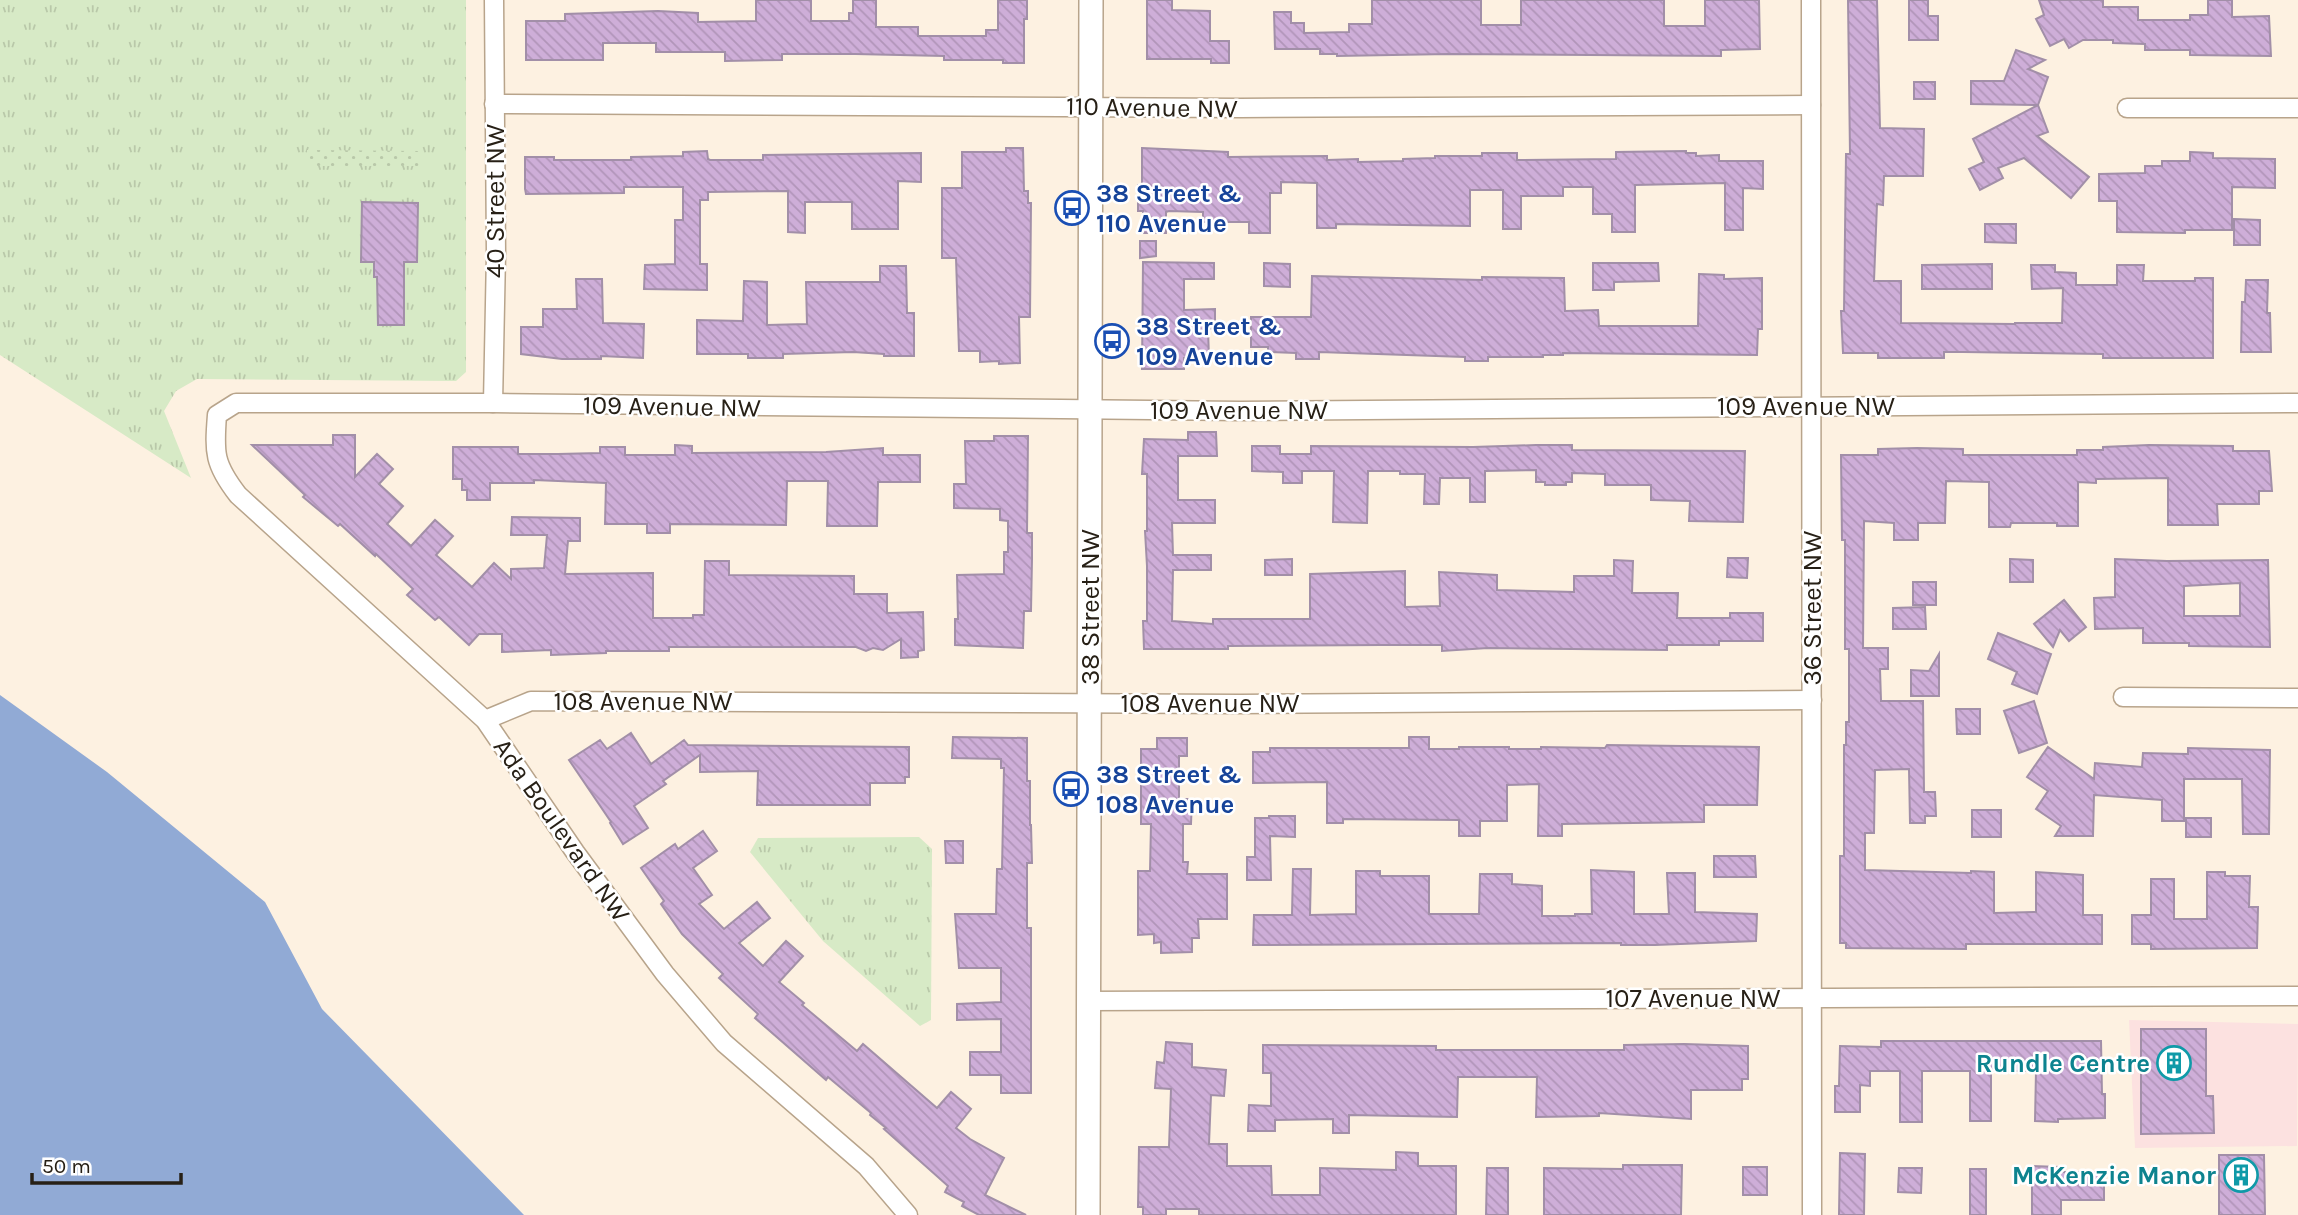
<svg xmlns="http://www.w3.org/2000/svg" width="2298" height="1215" font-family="Karla,sans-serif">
	<defs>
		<pattern id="park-tufts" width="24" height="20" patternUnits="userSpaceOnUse" patternTransform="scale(1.75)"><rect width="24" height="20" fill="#d7eac6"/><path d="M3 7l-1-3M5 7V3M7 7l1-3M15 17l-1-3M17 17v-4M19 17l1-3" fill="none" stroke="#b9c8a9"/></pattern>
		<pattern id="garden-dots" width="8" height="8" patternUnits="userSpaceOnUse" patternTransform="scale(1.75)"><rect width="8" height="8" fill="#d7eac6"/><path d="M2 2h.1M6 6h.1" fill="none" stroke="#b9c8a9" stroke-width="1.8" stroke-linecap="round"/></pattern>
		<pattern id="building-back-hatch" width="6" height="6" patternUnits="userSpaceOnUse" patternTransform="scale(1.75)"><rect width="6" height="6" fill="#ceaed8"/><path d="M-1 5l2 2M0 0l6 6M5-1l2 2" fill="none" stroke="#b195b9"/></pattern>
	</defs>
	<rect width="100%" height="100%" fill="#fdf1e1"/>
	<path fill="#fce1e0" d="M2129 1020 2298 1024 2297 1146 2135 1148Z"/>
	<g fill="url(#park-tufts)">
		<path d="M0 0H466V372L456 381 197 379 176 391 164 411 191 478 0 355Z"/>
		<path d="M919 837 932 849 931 1020 920 1026 823 941 750 852 758 838Z"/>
	</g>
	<path fill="url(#garden-dots)" d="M307 150 419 151V166H307Z"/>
	<path fill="#91aad5" d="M0 695 107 772 265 902 322 1009 524 1215H0Z"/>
	<g fill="url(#building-back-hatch)" stroke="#a28fa8" stroke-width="2" fill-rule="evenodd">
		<path d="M756 0H811V21H849V13H853V0H876V27H918V36H986V30H998V0H1027V19H1024V63H1003V60H944V56L855 54H782V60L725 61V52H656V43H603V60H526V21H565V14L658 11 698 13V22L756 21Z"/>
		<path d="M1147 0H1172V10L1210 11V41H1229V63H1211V59H1147Z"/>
		<path d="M1372 0H1481V25H1521V0H1664V26H1705V0H1759L1760 49 1721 50V56L1449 54 1337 56V54H1320V49H1275L1274 12H1291V23H1304V33L1349 32V24H1372Z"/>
		<path d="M1848 0H1877L1880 128 1924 129 1923 176H1884L1883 205 1877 204 1874 281H1901V323L2015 324V323H2062L2063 288 2032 289 2031 265H2055V272L2076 273V285H2117V265H2144L2143 281H2195V278H2213V358H2103V354L1963 352H1944V358H1878V353H1843L1841 311H1844L1846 154H1850Z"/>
		<path d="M1909 0H1928V16H1938V40H1909Z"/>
		<path d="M2039 0H2103V7H2138V20H2190V15H2208V0H2232V17L2269 16 2271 56 2190 55V50H2145V44L2113 43V40H2083L2069 48 2064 39 2050 46 2036 19 2044 15Z"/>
		<path d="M2016 50 2045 60 2028 69 2048 77 2038 105 1971 104V81H2004Z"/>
		<rect x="1914" y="82" width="21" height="17"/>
		<path d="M2038 105 2048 132 2037 136 2089 177 2071 198 2024 158 1998 168 2003 178 1980 190 1969 169 1984 162 1973 139Z"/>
		<path d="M1006 148H1023L1024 191H1028V203H1031L1030 317H1019L1020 363 999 364V361L980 362V351H959L956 258H942V188H962V152H1006Z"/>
		<path d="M1142 148 1228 152V157L1327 156V160L1358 159V162L1403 161V159L1435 158V156H1482V153H1517V160L1616 159V152L1686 151V153H1696V156L1719 155V161H1763V189L1743 188V230H1725V183L1635 185V232H1612V214H1593V187H1563V196H1521V229H1503V190H1470V226L1336 224V228H1317V183L1281 182V193H1270V233H1249V222H1203V212L1169 211 1166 212V233H1143V211H1138V185H1142Z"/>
		<path d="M707 151 708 159 710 160H763V155L921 153V182L898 181V229H852V202H805V233L788 232V191L708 192V200H700V264H707V290L644 289 645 265 675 264V220H683V187H624V193L526 194 525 189V157H554V160H631V157L683 156V152Z"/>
		<path d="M2190 152 2213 153V158L2275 159V188L2232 187V230H2185V233L2117 232V201H2099V174L2145 173V166H2162V161H2190Z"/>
		<path d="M362 202 418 203 417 262H404V325H378L377 277H374V262H361Z"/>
		<path d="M2234 219 2260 220V245H2234Z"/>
		<path d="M1985 224H2016V243L1985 242Z"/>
		<path d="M1140 241H1156V256L1140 258Z"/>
		<path d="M1143 262 1214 263V279H1184V310L1215 309V328L1208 329 1209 358H1184V369H1142Z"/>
		<path d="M1264 263 1290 264V287L1264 286Z"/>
		<path d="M1593 263H1658L1659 281 1614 282V290H1593Z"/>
		<path d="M1992 264V289H1922V265Z"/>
		<path d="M880 266H906L907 313H914V356H884V354L853 352 783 354V358H748V354H697V320L743 321 744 281 767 282V325L807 324 806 282H880Z"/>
		<path d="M1699 274 1724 275V279L1762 278V329H1758L1757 355 1563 353V355H1543V357H1488V361H1465V357L1319 352V359H1296V353L1268 352V347H1251V317H1311L1312 276 1482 280V277L1564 278 1565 311 1598 310 1599 326H1698Z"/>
		<path d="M576 279H602L603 323 644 324 643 358 601 356V359H562L521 354V327H543V309H577Z"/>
		<path d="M2246 280H2268L2267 313H2270L2271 352H2241L2242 302H2245Z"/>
		<path d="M1188 432H1216L1217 456H1178V500H1215V523H1172L1173 555H1211V570H1173L1172 621 1213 624V619H1310V574L1405 571V607L1440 606 1439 572 1497 575V590L1574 592V576H1614V560L1633 561 1632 593H1678L1677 618H1730V613H1763V641H1719V645H1667V650L1488 648 1442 651V645H1381L1228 646V649H1144L1143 621H1147V566L1145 531H1147V474H1142L1144 439 1188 440Z"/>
		<path d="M333 435H355V477L377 454 393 469 379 484 403 506 387 524 411 546 435 520 453 536 436 555 472 587 494 563 511 579V569L544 568 547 535H511L512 517 580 518V541H568L565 574 653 573V618H693V615H704L705 561H729V575L854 576V594H887V613L923 612 924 650 918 651V657L901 658V639L883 650 873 648 866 651 856 647H669V651H606V653L551 655V650L502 652V634H479L469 645 439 617 435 620 407 595 413 589 376 554 375 556 340 524 338 526 303 497 305 495 252 445H333Z"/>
		<path d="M994 436H1028L1027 533H1032V559L1031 611H1024L1023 648 955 645V619H958L957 575 1004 574V552H1008V521L1000 520V509L954 508V484H966L965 441H994Z"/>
		<path d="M675 445 692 446V453L826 452 883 448V455H920V482H878L877 526H827L828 481H787L786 525 670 524V533H647V524H605L606 483 534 480V483H490V500H467V490H462V479H453V447H518V454H558L600 453V447H625V455H675Z"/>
		<path d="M1536 445H1572V450L1745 451 1743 522 1689 521 1690 501 1651 500V485H1605V474L1572 473V482H1566V485H1545V482H1536V470L1485 471V502H1470V478H1440L1439 504H1424L1425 474H1400V471H1368L1367 523 1333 522 1334 471H1302V483H1283V472L1252 471V446H1280V454H1311V446L1473 447Z"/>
		<path d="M2149 445 2233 446V451H2269L2272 491H2259V504H2217L2218 525H2168V478L2096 479V483L2078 482V526H2057V523H2011L2010 527H1989V482L1946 481 1945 523H1918V540H1894V523L1864 521 1863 648H1888V669H1880L1881 701H1923L1924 792H1935L1936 816H1925V823H1910L1909 769 1875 770 1874 833H1865V870L1971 873V871L1994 872V913L2036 912V872L2083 875V915H2102V944H1966V949L1846 948V943H1840V856H1844V745H1846V722H1849V649H1845V540H1842L1841 455H1878V449L1917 448 1963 449V455H2077V450H2103V447Z"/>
		<path d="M1728 558H1748L1747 578 1727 577Z"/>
		<path d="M1292 559V575H1265V560Z"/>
		<path d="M2010 559 2033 560V582H2010Z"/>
		<path d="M2115 559 2167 561 2268 560 2270 647 2189 646V643H2143V628L2095 629 2094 598 2115 597ZM2240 583V616H2184V586Z"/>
		<rect x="1913" y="582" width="23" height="23"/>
		<path d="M2064 600 2086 627 2069 641 2060 630 2053 647 2034 624Z"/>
		<path d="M1925 607 1926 629H1893V608Z"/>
		<path d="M1998 633 2051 654 2037 694 2012 684 2017 672 1988 659Z"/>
		<path d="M1939 654V696H1911V670L1929 671Z"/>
		<path d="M2034 701 2047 743 2019 753 2004 711Z"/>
		<path d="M1956 709H1980V734H1957Z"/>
		<path d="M631 733 651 764 684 740 688 745 909 747V777H905V783H870V805H757L758 771 700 772V755L663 781 666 784 634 806 648 828 623 844 610 823 611 822 569 760 600 740 607 749Z"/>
		<path d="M953 737 1027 738V781H1030V825H1031L1032 863H1027V928H1031V1093H1001V1075H970V1052H1001V1019L957 1020V1004L1001 1002V968H959L955 914H996L997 869H1002L1004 768H1001V759L952 758Z"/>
		<path d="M1409 737H1429V749H1459V747H1509V749H1541V747L1605 748 1607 745 1759 747 1757 805H1704V822L1562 824V836H1538L1539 784 1507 785V821H1480V836H1459V820L1343 819V823H1327V782L1253 783V752H1270V748H1409Z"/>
		<path d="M1157 738H1187V756H1179V799H1192L1191 824H1183V862H1188L1187 874H1227V919H1198L1199 938H1192V952L1161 953V942L1154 943V934L1138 935V871H1150L1151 824H1141V749H1157Z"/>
		<path d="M2048 747 2094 779 2095 763 2142 767 2143 753 2188 754V748L2270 750 2269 834H2243L2242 779H2184V821H2162V800L2094 795 2093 836H2055L2061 826 2036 809 2048 791 2027 777Z"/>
		<rect x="1972" y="810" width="29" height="27"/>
		<path d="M1269 816H1295V837L1270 836 1271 880H1247V857H1255V818H1269Z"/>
		<rect x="2186" y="818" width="25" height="19"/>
		<path d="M703 831 717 851 693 868 712 895 699 904 724 929 757 902 770 918 739 943 763 966 786 941 803 956 779 982 804 1003 802 1005 857 1051 863 1044 937 1108 951 1092 971 1109 956 1128 970 1139 1004 1158 985 1195 1026 1215H979L962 1206 964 1202 945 1192 948 1186 884 1129 886 1128 870 1115 871 1113 828 1077 826 1080 755 1018 758 1014 719 978 723 974 682 934 661 904 664 901 641 868 675 844 678 849Z"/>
		<path d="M945 841H963V863H946Z"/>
		<path d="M1714 856H1755L1756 877H1714Z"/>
		<path d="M1293 869H1311L1310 915 1356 914V871H1380V876H1429V914H1479L1480 874H1512V884L1542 886V916H1575V914H1592L1591 870 1634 872V914H1669L1667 873H1695V912L1757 914 1756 941 1655 945H1621V943L1253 945 1254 915H1292Z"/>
		<path d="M2207 872H2225V876H2250L2249 907H2258L2257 948 2151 949V944H2132V915H2151V879H2174V919H2207Z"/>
		<path d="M2141 1029H2206V1096H2213L2214 1133 2141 1134Z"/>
		<path d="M1881 1041H2101L2102 1094H2105V1118L2058 1119V1122L2035 1121 2036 1071H1991V1121H1970V1071H1922V1122H1900V1071H1870V1086L1860 1085V1112H1835V1086H1839L1840 1046 1881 1047Z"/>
		<path d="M1166 1042 1192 1044V1067L1226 1070 1224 1096 1211 1095 1209 1144H1227V1166H1271L1272 1195H1320V1168L1396 1170V1152L1418 1153V1166H1456V1215H1199V1209H1166V1215H1143V1207H1138L1139 1147H1169L1171 1089 1155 1088 1157 1062 1164 1063Z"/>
		<path d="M1684 1044 1748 1046V1079H1742V1090H1691V1119L1599 1113V1116L1536 1117 1537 1077H1458L1457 1117 1349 1115V1133H1333V1119L1275 1120V1131H1248L1249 1105 1271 1106V1073H1263V1045L1436 1046V1050H1624V1045Z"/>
		<path d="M1840 1153 1865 1154 1864 1215H1839Z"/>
		<path d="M2219 1155H2264L2265 1215H2219Z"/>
		<path d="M1623 1165H1682L1681 1215H1544V1168L1623 1169Z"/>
		<path d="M2032 1166 2059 1167V1172H2104V1200H2061V1215H2032Z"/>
		<rect x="1743" y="1167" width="24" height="28"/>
		<path d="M1487 1168H1508V1215H1486Z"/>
		<path d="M1899 1168H1922L1921 1193 1898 1192Z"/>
		<rect x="1970" y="1169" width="16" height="46"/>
	</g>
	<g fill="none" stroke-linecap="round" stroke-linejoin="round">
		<g stroke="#b8a48b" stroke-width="21">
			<g id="minor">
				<path d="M1811 0 1812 1215"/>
				<path d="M494 104 1240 108 1811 105"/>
				<path d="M2127 108H2298"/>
				<path d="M493 403 496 254 494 0"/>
				<path d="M2123 697 2298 698"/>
				<path d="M485 720 531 701 1240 704 1812 700"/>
				<path d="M1089 1001 2298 996"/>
				<path d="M908 1215 866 1166 724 1043 665 974 575 852 485 720 238 495C214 464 214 453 217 415L236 403H493L1240 411 2298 403"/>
			</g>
		</g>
		<g stroke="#b8a48b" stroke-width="26">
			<path id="tertiary" d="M1088 1215 1091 0"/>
		</g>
		<use href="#minor" stroke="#fff" stroke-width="18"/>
		<use href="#tertiary" stroke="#fff" stroke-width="23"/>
	</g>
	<defs>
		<g id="bus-ring" transform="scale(1.75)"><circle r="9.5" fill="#fff" stroke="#1a4fb4" stroke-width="1.5"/><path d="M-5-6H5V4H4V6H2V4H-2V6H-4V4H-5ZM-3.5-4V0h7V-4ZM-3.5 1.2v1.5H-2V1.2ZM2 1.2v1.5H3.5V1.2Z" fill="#1a4fb4"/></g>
		<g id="building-ring" transform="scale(1.75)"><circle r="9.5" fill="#fff" stroke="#0f9aa8" stroke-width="1.5"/><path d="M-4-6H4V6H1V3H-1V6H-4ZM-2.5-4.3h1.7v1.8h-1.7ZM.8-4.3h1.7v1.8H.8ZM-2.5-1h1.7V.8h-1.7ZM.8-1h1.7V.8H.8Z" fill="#0f9aa8"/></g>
	</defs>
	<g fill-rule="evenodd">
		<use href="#bus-ring" x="1072" y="208"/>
		<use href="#bus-ring" x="1112" y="341"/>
		<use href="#bus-ring" x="1071" y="789"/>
		<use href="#building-ring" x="2174" y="1063"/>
		<use href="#building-ring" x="2241" y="1175"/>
	</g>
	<g text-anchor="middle" stroke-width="5" stroke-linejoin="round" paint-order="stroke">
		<g font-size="26" fill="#272016" stroke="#fff">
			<text transform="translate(1152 107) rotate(1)" y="9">110 Avenue NW</text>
			<text transform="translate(495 201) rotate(-90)" y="9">40 Street NW</text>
			<text transform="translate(672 406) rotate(1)" y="9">109 Avenue NW</text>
			<text x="1806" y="415">109 Avenue NW</text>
			<text x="1239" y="419">109 Avenue NW</text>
			<text transform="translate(1090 607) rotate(-90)" y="9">38 Street NW</text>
			<text transform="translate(1812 608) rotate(-90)" y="9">36 Street NW</text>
			<text x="643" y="710">108 Avenue NW</text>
			<text x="1210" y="712">108 Avenue NW</text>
			<text transform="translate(562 830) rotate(55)" y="9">Ada Boulevard NW</text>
			<text x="1693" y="1007">107 Avenue NW</text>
		</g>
		<g font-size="26" font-weight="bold" fill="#164399" stroke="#fff" text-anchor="start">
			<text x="1096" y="202">38 Street &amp;<tspan x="1096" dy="30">110 Avenue</tspan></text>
			<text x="1136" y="335">38 Street &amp;<tspan x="1136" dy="30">109 Avenue</tspan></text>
			<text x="1096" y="783">38 Street &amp;<tspan x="1096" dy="30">108 Avenue</tspan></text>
		</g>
		<g font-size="26" font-weight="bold" fill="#0d838f" stroke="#fff" text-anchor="end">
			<text x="2150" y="1072">Rundle Centre</text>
			<text x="2216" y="1184">McKenzie Manor</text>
		</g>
	</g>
	<path d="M32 1173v10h149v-10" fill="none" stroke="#272016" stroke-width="3.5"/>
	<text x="42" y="1173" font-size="21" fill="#272016" stroke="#ffffff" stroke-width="5" paint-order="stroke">50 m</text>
</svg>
